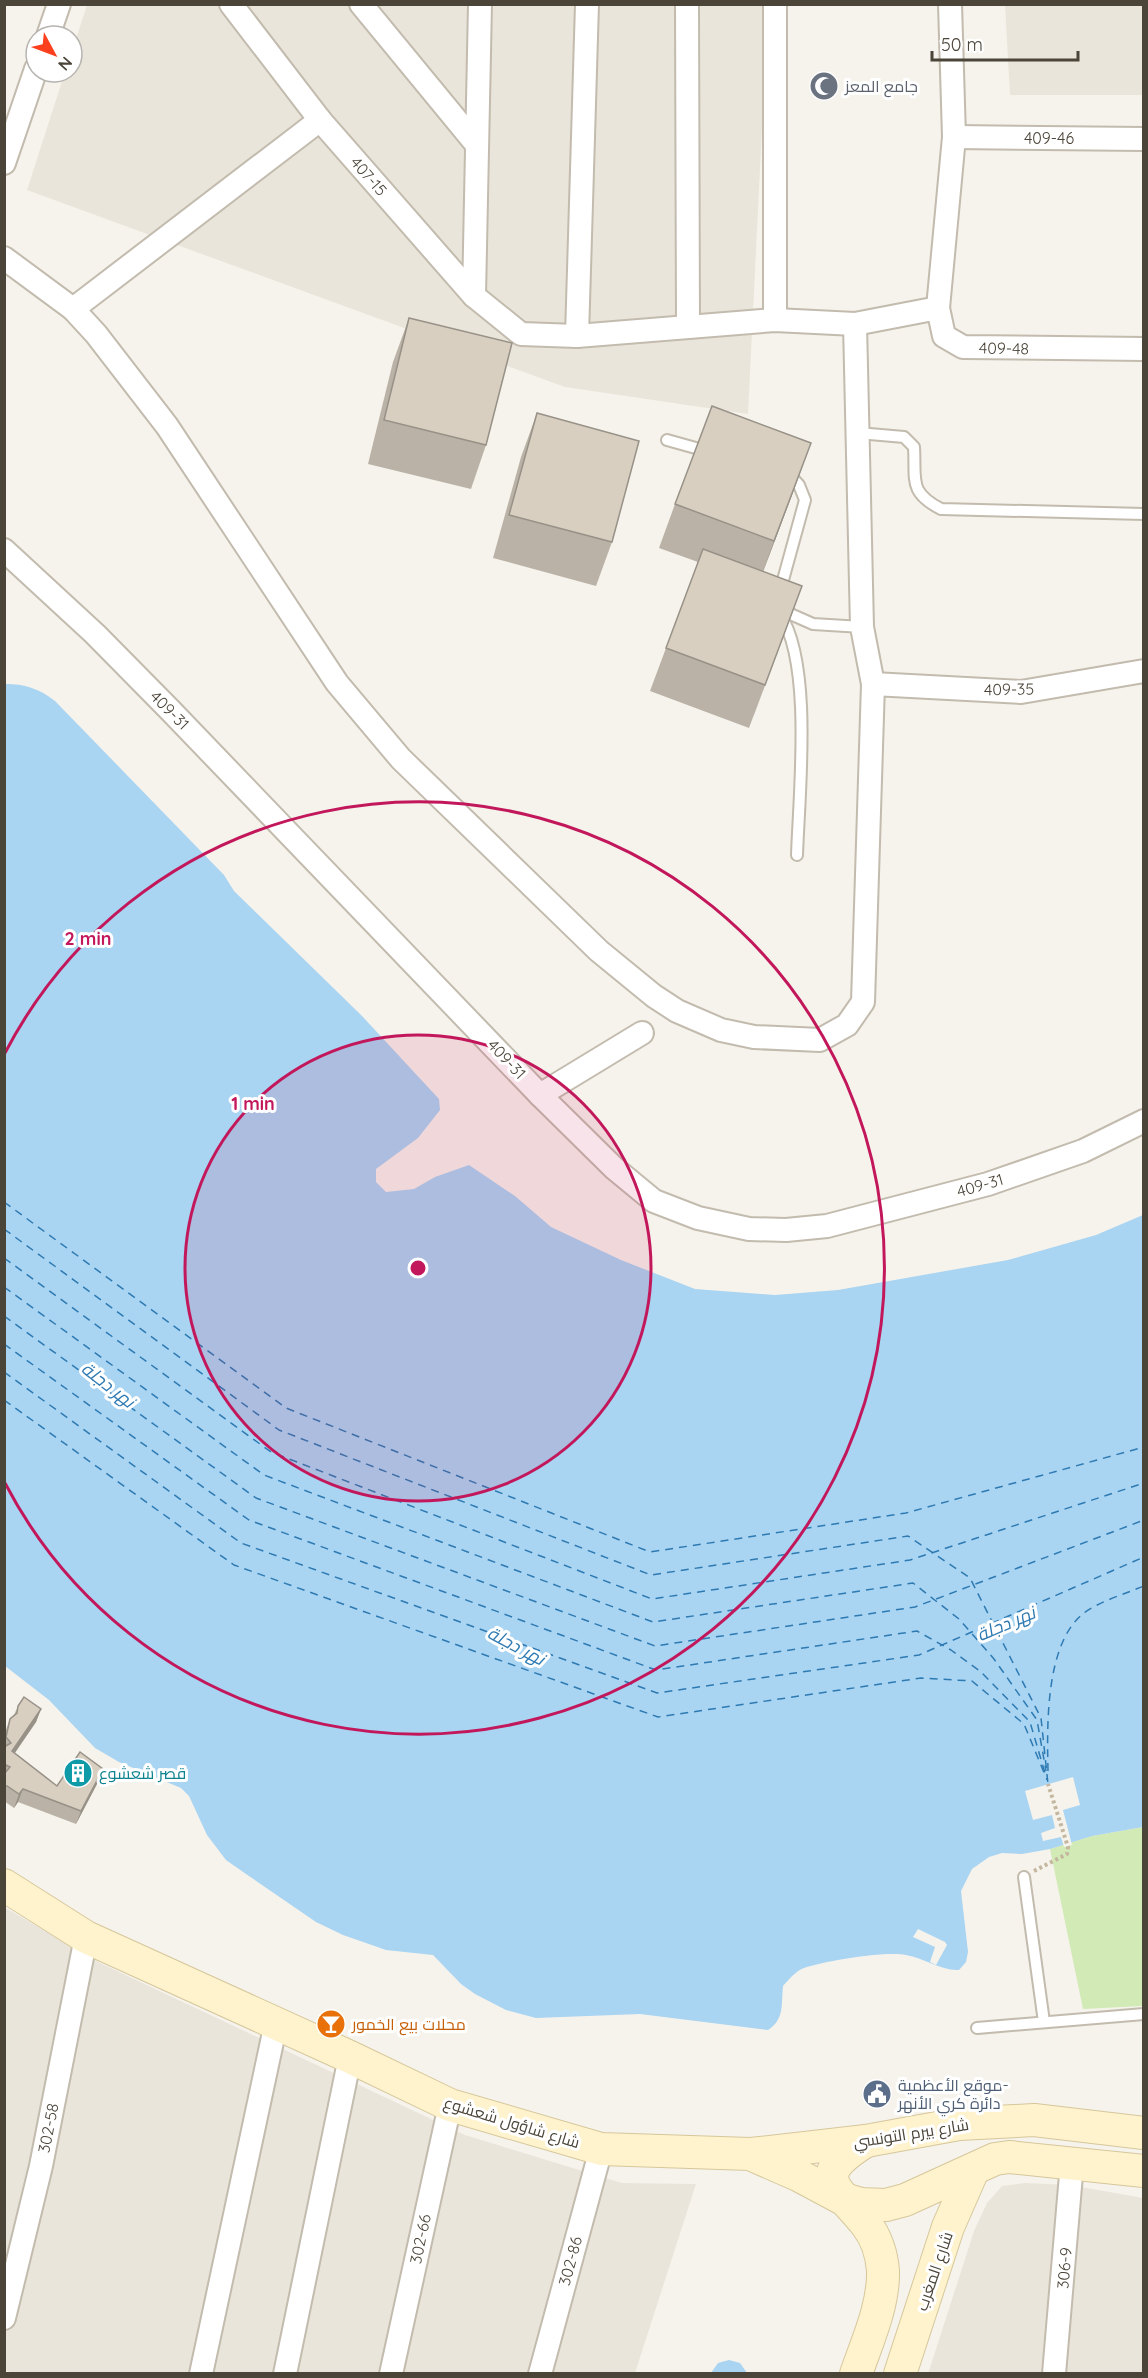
<svg xmlns="http://www.w3.org/2000/svg" width="1148" height="2378" font-family="Quicksand,Cairo,sans-serif">
	<rect width="100%" height="100%" fill="#f6f3ec"/>
	<g fill="#eae5da">
		<path d="M87 5H768L748 414 565 387 27 190 65 72H72V51Z"/>
		<path d="M1005 5H1143V95H1010Z"/>
		<path d="M4 1907 100 1963 465 2135 622 2183 696 2184 635 2373 16 2374 5 2370Z"/>
		<path d="M1025 2183 1070 2185 1143 2198V2373L928 2374 974 2231 987 2203 1002 2186Z"/>
	</g>
	<path fill="#d2eab5" d="M1143 1827V2006L1083 2009 1050 1849 1092 1836Z"/>
	<g fill="#a9d4f2">
		<path d="M5 684C25 684 38 688 55 701L224 875 234 891 362 1016 439 1099 440 1110 418 1138 376 1169V1182L386 1192 414 1189 435 1177 469 1165 515 1196 551 1227 621 1260 695 1289 775 1295 838 1290 1008 1260 1096 1235 1143 1215V1827L1092 1836 1050 1849 1022 1854 1002 1853 989 1857 972 1869 961 1891 968 1952 966 1962 959 1970C941 1971 924 1958 906 1955 885 1951 825 1961 804 1968 796 1971 789 1979 783 1986 781 2004 785 2019 768 2030L640 2014 536 2018 506 2010 475 1994 461 1984 433 1955 386 1950 343 1935 316 1922 246 1874 226 1860 207 1835 189 1796 181 1788 119 1762 95 1748 49 1700 5 1666Z"/>
		<path d="M729 2360 740 2363 747 2373H711L718 2363Z"/>
	</g>
	<g fill="#f6f3ec">
		<path d="M1073 1777 1080 1805 1063 1810 1072 1845 1064 1847 1061 1837 1043 1841 1041 1833 1055 1828 1052 1815 1033 1820 1025 1791Z"/>
		<path d="M918 1929 945 1942 947 1945 936 1965 930 1962 935 1947 913 1937Z"/>
	</g>
	<g fill="none" stroke-linecap="round" stroke-linejoin="round">
		<g stroke="#2e7ab2" stroke-width="1.5" stroke-dasharray="8 6" stroke-linecap="butt">
			<path d="M4 1202 286 1408 650 1552 906 1513 1144 1447"/>
			<path d="M4 1229 279 1430 651 1575 908 1536 970 1578 1041 1718 1048 1784"/>
			<path d="M4 1258 271 1452 652 1599 910 1560 1144 1483"/>
			<path d="M4 1287 264 1475 653 1622 913 1583 959 1619 994 1659 1037 1720 1046 1771"/>
			<path d="M4 1316 256 1498 655 1646 915 1607 1144 1520"/>
			<path d="M4 1344 249 1520 656 1670 917 1631 951 1650 981 1672 1030 1722 1047 1780"/>
			<path d="M4 1372 241 1543 657 1693 919 1655 1144 1557"/>
			<path d="M4 1400 234 1565 658 1717 921 1678 972 1681 1024 1724 1045 1775"/>
			<path d="M1048 1771C1047 1726 1045 1643 1084 1613 1098 1602 1127 1593 1144 1586"/>
		</g>
		<g stroke="#c2bbae" stroke-width="14">
			<g id="lane">
				<path d="M858 433 904 437 914 447C916 480 908 492 941 509L1144 514"/>
				<path d="M667 440 710 452"/>
				<path d="M780 591 805 500 799 485 789 474"/>
				<path d="M779 609 813 624 862 627"/>
				<path d="M780 614C813 664 799 793 797 855"/>
				<path d="M1024 1877 1044 2022"/>
				<path d="M977 2028 1144 2014"/>
			</g>
		</g>
		<g stroke="#c2bbae" stroke-width="26">
			<g id="street">
				<path d="M231 4 320 120 474 296 521 334 577 336 775 320 855 324 938 308 944 336 963 347 1144 349"/>
				<path d="M361 4 477 145"/>
				<path d="M687 4 688 327"/>
				<path d="M775 4V320"/>
				<path d="M48 36 59 4"/>
				<path d="M954 137 1144 139"/>
				<path d="M4 163 36 69"/>
				<path d="M4 258 73 309 96 334 167 426 337 683 401 759 599 951 654 996 677 1011 721 1030 754 1037 820 1040 847 1025 863 1002 873 684 862 627 855 324"/>
				<path d="M474 296 480 4"/>
				<path d="M938 308 954 137 950 4"/>
				<path d="M73 309 320 120"/>
				<path d="M577 336 587 4"/>
				<path d="M4 550 95 634 170 710 540 1095 614 1168 654 1201 698 1218 749 1229 786 1230 827 1226 988 1184 1083 1151 1144 1121"/>
				<path d="M873 684 1021 692 1144 671"/>
				<path d="M540 1095 642 1033"/>
				<path d="M4 2318 41 2166 86 1937"/>
				<path d="M201 2374 276 2023"/>
				<path d="M285 2374 350 2057"/>
				<path d="M391 2374 450 2105"/>
				<path d="M540 2374 601 2149"/>
				<path d="M1054 2374 1072 2163"/>
			</g>
		</g>
		<g stroke="#d6c79b" stroke-width="34">
			<g id="secondary">
				<path d="M4 1885 86 1937 350 2057 450 2105 601 2149 750 2154 798 2175 843 2199 861 2204 886 2205 905 2200 995 2159 1009 2157 1144 2171"/>
				<path d="M751 2154 866 2141 959 2124 1034 2120 1144 2133"/>
				<path d="M856 2374C867 2342 884 2305 883 2271 882 2255 876 2237 866 2224 836 2186 808 2177 866 2141"/>
				<path d="M900 2374 948 2227 973 2170"/>
			</g>
		</g>
		<path stroke="#c4b79f" stroke-width="4" stroke-dasharray="3 3" stroke-linecap="butt" d="M1034 1871 1067 1854 1068 1847 1048 1784"/>
		<use href="#lane" stroke="#fff" stroke-width="10"/>
		<use href="#street" stroke="#fff" stroke-width="22"/>
		<use href="#secondary" stroke="#fff3cd" stroke-width="32"/>
	</g>
	<g fill="#bab2a6">
		<path d="M409 318 486 445 471 489 368 464 393 362Z"/>
		<path d="M537 413 612 542 596 586 493 558 521 457Z"/>
		<path d="M795 487 763 572 802 586 749 728 650 691 698 562 659 548 675 504Z"/>
		<path d="M18 1706 41 1709 36 1722 15 1753 57 1786 103 1769 98 1782 76 1824 18 1802 14 1808 4 1801V1735L10 1719 14 1715Z"/>
	</g>
	<g fill="#979187">
		<path d="M811 443 795 487 758 585 774 541Z"/>
		<path d="M802 586 786 630 749 728 765 685Z"/>
		<path d="M41 1709 36 1722 7 1764 12 1751Z"/>
		<path d="M103 1769 98 1782 76 1824 81 1811Z"/>
		<path d="M23 1789 18 1802 14 1808 19 1794Z"/>
	</g>
	<g fill="#d8cfc1" stroke="#979187" stroke-width="1.5">
		<path d="M409 318 512 343 486 445 384 420Z"/>
		<path d="M712 406 811 443 774 541 675 504Z"/>
		<path d="M537 413 639 441 612 542 509 515Z"/>
		<path d="M703 549 802 586 765 685 666 648Z"/>
		<path d="M24 1697 41 1709 12 1751 57 1786 80 1752 103 1769 81 1811 23 1789 19 1794 7 1786H4V1774L10 1767 4 1764V1747L11 1743 6 1737 10 1719 17 1713 18 1706Z"/>
	</g>
	<circle cx="418" cy="1268" r="233" fill="#c2185b" fill-opacity=".12"/>
	<g fill="none" stroke="#c2185b" stroke-width="3">
		<circle cx="418" cy="1268" r="233"/>
		<path d="M5 1053A466 466 0 1 1 5 1483"/>
	</g>
	<defs>
		<g id="mosque-disc" transform="scale(1.5)"><circle r="9.5" fill="#6b7280" stroke="#fff"/><path d="M3.5-4.9A6 6 0 1 0 3.5 4.9A5 5 0 1 1 3.5-4.9Z" fill="#fff"/></g>
		<g id="building-disc" transform="scale(1.5)"><circle r="9.5" fill="#0f9aa8" stroke="#fff"/><path d="M-4-6H4V6H1V3H-1V6H-4ZM-2.5-4.3h1.7v1.8h-1.7ZM.8-4.3h1.7v1.8H.8ZM-2.5-1h1.7V.8h-1.7ZM.8-1h1.7V.8H.8Z" fill="#fff"/></g>
		<g id="bar-disc" transform="scale(1.5)"><circle r="9.5" fill="#e8710a" stroke="#fff"/><path d="M-6-5H6L.8 .8V4.5H3.5V6h-7V4.5H-.8V.8Z" fill="#fff"/></g>
		<g id="civic-disc" transform="scale(1.5)"><circle r="9.5" fill="#5c6f8a" stroke="#fff"/><path d="M-.6-6.5H3V-4.5H.6V-3L4-1V1h2V6H-6V1h2V-1L-.6-3ZM-1.2 2.5V6h2.4V2.5Z" fill="#fff"/></g>
	</defs>
	<g fill-rule="evenodd">
		<use href="#mosque-disc" x="824" y="86"/>
		<use href="#building-disc" x="78" y="1773"/>
		<use href="#bar-disc" x="331" y="2024"/>
		<use href="#civic-disc" x="877" y="2094"/>
	</g>
	<g text-anchor="middle" stroke-width="6" stroke-linejoin="round" paint-order="stroke">
		<g font-size="16" fill="#5b616d" stroke="#fff" text-anchor="start">
			<text x="845" y="92">جامع المعز</text>
		</g>
		<g font-size="16" fill="#4b4439" stroke="#fff">
			<text x="1049" y="144">409-46</text>
			<text transform="translate(369 176) rotate(49)" y="6">407-15</text>
			<text transform="translate(1004 348) rotate(1)" y="6">409-48</text>
			<text transform="translate(1009 689) rotate(-1)" y="6">409-35</text>
			<text transform="translate(170 710) rotate(45)" y="6">409-31</text>
			<text transform="translate(507 1059) rotate(47)" y="6">409-31</text>
			<text transform="translate(980 1185) rotate(-16)" y="6">409-31</text>
			<text transform="translate(512 2122) rotate(17)" y="6">شارع شاؤول شعشوع</text>
			<text transform="translate(48 2128) rotate(-79)" y="6">302-58</text>
			<text transform="translate(911 2133) rotate(-9)" y="6">شارع بيرم التونسي</text>
			<text transform="translate(420 2239) rotate(-78)" y="6">302-66</text>
			<text transform="translate(570 2261) rotate(-75)" y="6">302-86</text>
			<text transform="translate(1064 2268) rotate(-85)" y="6">306-9</text>
			<text transform="translate(934 2271) rotate(-71)" y="6">شارع المغرب</text>
		</g>
		<g font-size="16" fill="#0d838f" stroke="#fff" text-anchor="start">
			<text x="99" y="1779">قصر شعشوع</text>
		</g>
		<g font-size="16" fill="#c56008" stroke="#fff" text-anchor="start">
			<text x="352" y="2030">محلات بيع الخمور</text>
		</g>
		<g font-size="16" fill="#4e5e75" stroke="#fff" text-anchor="start">
			<text x="898" y="2091">موقع الأعظمية-<tspan x="898" dy="18">دائرة كري الأنهر</tspan></text>
		</g>
		<g font-size="18" font-style="italic" fill="#2e7ab2" stroke="#fff">
			<text transform="translate(108 1385) rotate(38)" y="6">نهر دجلة</text>
			<text transform="translate(1006 1624) rotate(-23)" y="6">نهر دجلة</text>
			<text transform="translate(516 1646) rotate(28)" y="6">نهر دجلة</text>
		</g>
	</g>
	<circle cx="418" cy="1268" r="9" fill="#c2185b" stroke="#fff" stroke-width="3"/>
	<g font-size="18" text-anchor="middle" font-weight="bold" fill="#c2185b" stroke="#fff" stroke-width="6" stroke-linejoin="round" paint-order="stroke">
		<text x="88" y="945">2 min</text>
		<text x="253" y="1110">1 min</text>
	</g>
	<rect width="1148" height="2378" fill="none" stroke="#4b4439" stroke-width="12"/>
	<g transform="translate(54 54) rotate(131)"><circle r="28" fill="#ffffff" stroke="#b7b4b0" stroke-width="1.5"/>
	<path d="M0-4.5L10 22L0 15L-10 22Z" fill="#fc3f1d"/>
	<text y="-9" font-size="16" font-weight="bold" text-anchor="middle" fill="#4b4439">N</text>
	</g>
	<path d="M932 51v9h146v-9" fill="none" stroke="#4b4439" stroke-width="3"/>
	<text x="941" y="51" font-size="18" fill="#4b4439" stroke="#ffffff" stroke-width="4.5" paint-order="stroke">50 m</text>
</svg>
